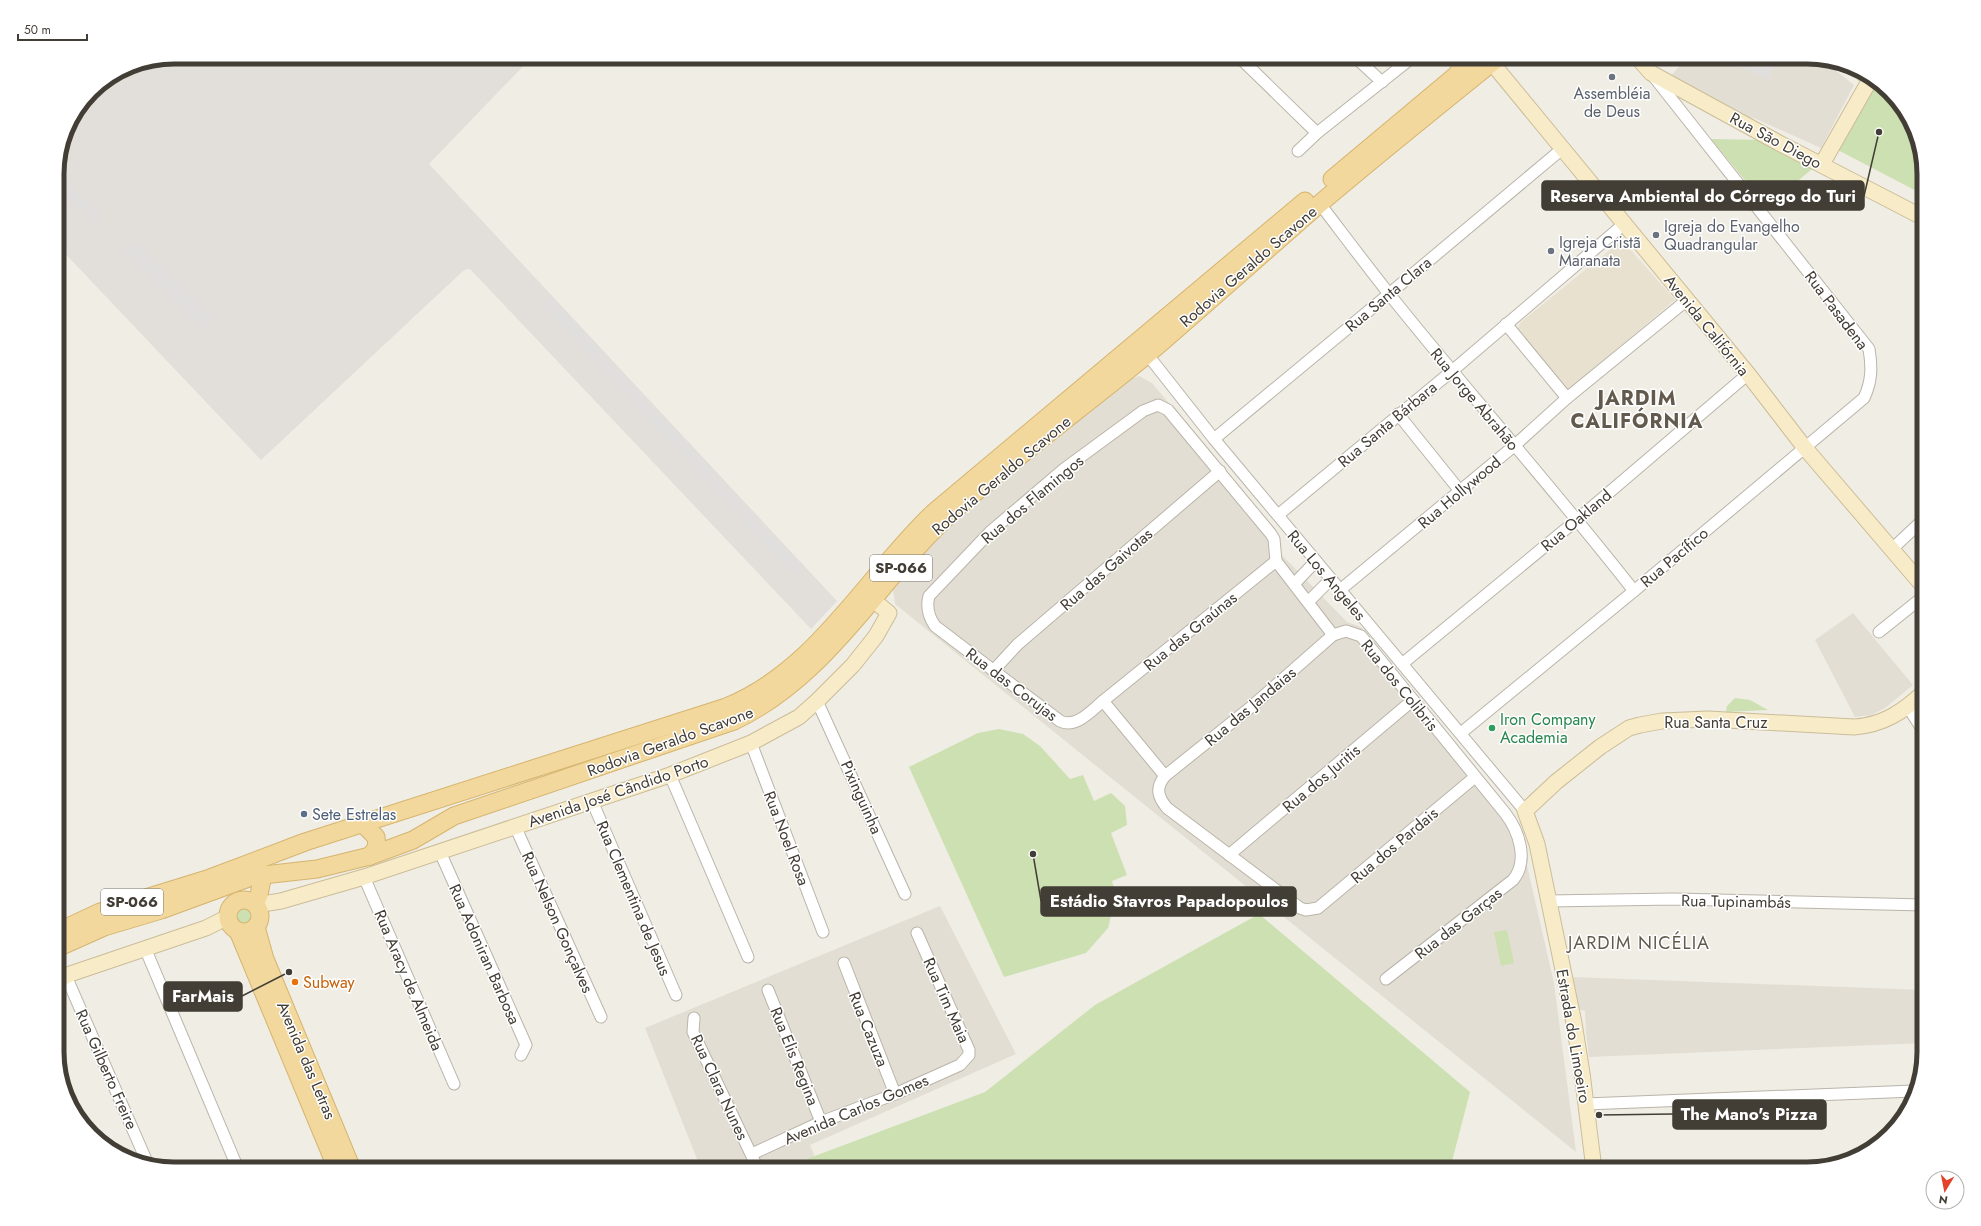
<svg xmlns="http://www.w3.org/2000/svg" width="1981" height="1226" font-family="Jost,sans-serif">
	<rect width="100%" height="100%" fill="#f0ede5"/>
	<g fill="#e3ded3">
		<path d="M1687 57H1807L1825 62 1854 85 1821 148 1756 119 1745 116 1671 76Z"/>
		<path d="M1139 376 1152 383 1277 532V550L1347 622 1361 627 1517 822 1554 983 1576 1152 895 604 893 589 928 542 1122 382Z"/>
		<path d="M1853 613 1913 685 1885 708 1871 715 1855 717 1815 640Z"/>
		<path d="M940 906 1016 1054 810 1145 820 1169H701L645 1028Z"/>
		<path d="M1571 977 1924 990V1043L1589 1057 1586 1033 1585 1011 1578 1009Z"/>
	</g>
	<path fill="#e2deda" d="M174 57H532L429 164 837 601 811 629 471 270 467 269 463 271 261 460 57 245V166L66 129 91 91 129 66Z"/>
	<path fill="#e8e1d0" d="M1622 240 1675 300 1568 390 1518 329 1519 325 1521 322Z"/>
	<g fill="#cce0b2">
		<path d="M1841 66 1866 73 1908 115 1924 166V195L1836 149 1869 90Z"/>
		<path d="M1711 139 1762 140 1812 169 1767 207Z"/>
		<path d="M1735 698 1750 700 1768 710 1726 712 1727 706Z"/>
		<path d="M999 729 1023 734 1040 746 1070 779 1083 775 1094 801 1111 793 1125 806 1127 825 1111 833 1127 875 1112 881 1116 895 1108 928 1086 953 1004 977 909 767 978 733Z"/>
		<circle cx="244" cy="918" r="11"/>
		<path d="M1259 914 1470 1092 1450 1169H811L807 1159 985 1092 1095 1005Z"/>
		<path d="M1507 930 1514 963 1501 966 1494 932Z"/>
	</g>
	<g fill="#e1dfdd">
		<path d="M1721 57H1778L1768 80Z"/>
		<path d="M57 165 69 176 66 180 103 216 95 224 57 188Z"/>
		<path d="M134 239 216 318 204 331 122 252Z"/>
		<path d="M550 296 804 569 795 577 541 304Z"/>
	</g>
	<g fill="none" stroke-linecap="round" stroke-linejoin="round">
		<g stroke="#bab4a9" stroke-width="13">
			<g id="street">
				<path d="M1239 57 1317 133"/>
				<path d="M1355 57 1382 82"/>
				<path d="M1298 151 1317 133 1413 57"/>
				<path d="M1320 204C1343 234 1366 265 1390 295 1470 395 1555 490 1634 591"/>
				<path d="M1506 324 1567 398"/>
				<path d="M1147 354 1214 439 1525 811"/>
				<path d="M1398 414 1460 491"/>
				<path d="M1214 439 1389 294 1562 149"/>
				<path d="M1278 515 1452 371 1624 224"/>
				<path d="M1892 549 1924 519"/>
				<path d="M1295 583 1316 561"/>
				<path d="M1340 590 1514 446 1567 398 1687 300"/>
				<path d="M1309 601 1331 579"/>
				<path d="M1879 632 1924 596"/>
				<path d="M1402 664 1578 519 1748 374"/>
				<path d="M994 670 1018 644 1220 471"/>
				<path d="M817 701 905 894"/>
				<path d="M1103 701 1276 561"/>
				<path d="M1908 707 1924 732"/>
				<path d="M1461 733 1634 591 1864 398C1872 381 1872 367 1869 349L1654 77"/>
				<path d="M751 743 823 932"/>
				<path d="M670 775 748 957"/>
				<path d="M1165 776 1251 707 1333 635"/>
				<path d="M592 801 676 995"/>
				<path d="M515 826 601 1017"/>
				<path d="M440 852 526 1045 521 1055"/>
				<path d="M1229 855 1413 700"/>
				<path d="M364 877 454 1084"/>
				<path d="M1548 901 1674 899 1924 905"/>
				<path d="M145 948 236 1164V1169"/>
				<path d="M844 963 895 1094"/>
				<path d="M66 976 147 1162"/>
				<path d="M1386 979 1513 880C1529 861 1519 831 1505 813L1361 636 1346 631 1333 635 1276 561 1274 539 1271 534 1168 410 1158 405 1143 411 1064 469 990 532 929 596C926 607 928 616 935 626L1060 721C1076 729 1092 710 1103 701L1165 776C1155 788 1158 797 1167 808L1300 908 1306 910 1318 908 1475 777"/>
				<path d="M768 990 821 1122"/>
				<path d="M694 1018 693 1032 758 1169"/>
				<path d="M1586 1104 1914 1091"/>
				<path d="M752 1154 821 1122 895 1094 960 1065 969 1055V1050L917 933"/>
			</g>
		</g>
		<g stroke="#cbbd99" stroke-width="17">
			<g id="secondary">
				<path d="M1637 57 1651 73 1779 143 1924 218"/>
				<path d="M1492 63 1748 374 1805 448 1924 587"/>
				<path d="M1822 164 1871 78"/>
				<path d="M256 905 281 901 364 877 670 775 751 743 799 717 817 701 853 665 876 636 889 613 873 600"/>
				<path d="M57 981 70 974 206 928 228 917"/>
				<path d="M1594 1169 1582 1073 1574 1023 1537 844 1525 811 1556 782 1600 747 1629 728 1640 725 1662 721 1708 719 1854 727C1883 725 1903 712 1924 692"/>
			</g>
		</g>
		<g stroke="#d5b46e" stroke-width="19">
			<g id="primary">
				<path d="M1332 179 1455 76 1471 57"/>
				<path d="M364 825 376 837 377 847 370 856"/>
				<circle cx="244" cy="916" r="16"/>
				<path d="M255 904 259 895 263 874"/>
				<path d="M256 927 265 959 352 1169"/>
				<path d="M238 931 337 1169"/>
				<path d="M57 932 100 912 210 878 305 842 726 707C816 671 865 578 933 513L1305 201"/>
				<path d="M57 948 104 927 161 910 254 876 317 869 370 856 413 840 454 816 734 721C832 674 879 577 957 508 1019 454 1085 406 1148 354 1205 305 1261 255 1317 206 1377 155 1438 106 1499 57"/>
			</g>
		</g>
		<use href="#street" stroke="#fff" stroke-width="11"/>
		<use href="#secondary" stroke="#f8ebc7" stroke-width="15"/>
		<use href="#primary" stroke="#f2d89c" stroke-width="17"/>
	</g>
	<g fill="#6b7280" stroke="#fff" stroke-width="1.5">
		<circle cx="1612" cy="77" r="4"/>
		<circle cx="1656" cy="235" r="4"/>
		<circle cx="1551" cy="251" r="4"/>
	</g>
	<circle fill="#2e9e5b" stroke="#fff" stroke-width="1.5" cx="1492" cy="728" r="4"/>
	<circle fill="#5c6f8a" stroke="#fff" stroke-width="1.5" cx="304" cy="814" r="4"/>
	<circle fill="#e8710a" stroke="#fff" stroke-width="1.5" cx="295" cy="982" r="4"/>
	<g text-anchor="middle" stroke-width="3" stroke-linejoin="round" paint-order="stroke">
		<g fill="#fff" stroke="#7b7772" stroke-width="1">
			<rect x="870" y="555" width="62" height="26" rx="3"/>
			<rect x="101" y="889" width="62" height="26" rx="3"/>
		</g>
		<g font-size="15" font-weight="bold" fill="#423d35">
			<text x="901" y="573">SP-066</text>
			<text x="132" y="907">SP-066</text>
		</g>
		<g font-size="16" fill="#5b616d" stroke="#fff" text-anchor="start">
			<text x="1612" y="99" text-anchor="middle">Assembléia<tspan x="1612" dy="18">de Deus</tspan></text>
			<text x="1664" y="232">Igreja do Evangelho<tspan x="1664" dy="18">Quadrangular</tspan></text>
			<text x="1559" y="248">Igreja Cristã<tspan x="1559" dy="18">Maranata</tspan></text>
		</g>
		<g font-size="16" fill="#423d35" stroke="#fff">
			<text transform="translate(1776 140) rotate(28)" y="6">Rua São Diego</text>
			<text transform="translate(1248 266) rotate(-41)" y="6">Rodovia Geraldo Scavone</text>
			<text transform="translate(1388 294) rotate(-40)" y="6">Rua Santa Clara</text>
			<text transform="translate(1837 310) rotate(53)" y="6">Rua Pasadena</text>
			<text transform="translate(1707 325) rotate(51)" y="6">Avenida Califórnia</text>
			<text transform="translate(1475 399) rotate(50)" y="6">Rua Jorge Abrahão</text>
			<text transform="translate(1387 424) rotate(-40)" y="6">Rua Santa Bárbara</text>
			<text transform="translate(1001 475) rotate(-40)" y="6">Rodovia Geraldo Scavone</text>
			<text transform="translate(1459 492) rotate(-40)" y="6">Rua Hollywood</text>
			<text transform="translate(1032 499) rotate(-40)" y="6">Rua dos Flamingos</text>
			<text transform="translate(1576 520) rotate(-40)" y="6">Rua Oakland</text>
			<text transform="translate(1674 557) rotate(-40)" y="6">Rua Pacífico</text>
			<text transform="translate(1106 569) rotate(-41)" y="6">Rua das Gaivotas</text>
			<text transform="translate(1327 575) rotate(50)" y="6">Rua Los Angeles</text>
			<text transform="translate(1190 631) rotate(-39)" y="6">Rua das Graúnas</text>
			<text transform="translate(1012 684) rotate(37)" y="6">Rua das Corujas</text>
			<text transform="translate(1400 685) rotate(51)" y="6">Rua dos Colibris</text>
			<text transform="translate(1250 706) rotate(-40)" y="6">Rua das Jandaias</text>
			<text x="1716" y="728">Rua Santa Cruz</text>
			<text transform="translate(670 741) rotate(-20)" y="6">Rodovia Geraldo Scavone</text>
			<text transform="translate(1321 778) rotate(-40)" y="6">Rua dos Juritis</text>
			<text transform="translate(618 791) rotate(-19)" y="6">Avenida José Cândido Porto</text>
			<text transform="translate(862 797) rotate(66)" y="6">Pixinguinha</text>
			<text transform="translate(787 838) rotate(69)" y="6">Rua Noel Rosa</text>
			<text transform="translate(1394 845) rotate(-40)" y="6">Rua dos Pardais</text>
			<text transform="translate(634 898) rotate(67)" y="6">Rua Clementina de Jesus</text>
			<text transform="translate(1736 901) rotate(1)" y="6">Rua Tupinambás</text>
			<text transform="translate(558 922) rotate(66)" y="6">Rua Nelson Gonçalves</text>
			<text transform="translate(1458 923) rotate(-38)" y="6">Rua das Garças</text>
			<text transform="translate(485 954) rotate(66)" y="6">Rua Adoniran Barbosa</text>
			<text transform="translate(409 980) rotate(67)" y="6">Rua Aracy de Almeida</text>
			<text transform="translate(947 1000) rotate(66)" y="6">Rua Tim Maia</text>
			<text transform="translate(869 1029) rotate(68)" y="6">Rua Cazuza</text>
			<text transform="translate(1574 1036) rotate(80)" y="6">Estrada do Limoeiro</text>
			<text transform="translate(795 1056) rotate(68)" y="6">Rua Elis Regina</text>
			<text transform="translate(307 1060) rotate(67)" y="6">Avenida das Letras</text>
			<text transform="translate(107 1069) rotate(66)" y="6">Rua Gilberto Freire</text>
			<text transform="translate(720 1087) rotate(65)" y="6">Rua Clara Nunes</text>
			<text transform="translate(856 1109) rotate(-23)" y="6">Avenida Carlos Gomes</text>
		</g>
		<g font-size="16" fill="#27864d" stroke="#fff" text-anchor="start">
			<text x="1500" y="725">Iron Company<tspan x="1500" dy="18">Academia</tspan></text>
		</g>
		<g font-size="16" fill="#4e5e75" stroke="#fff" text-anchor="start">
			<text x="312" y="820">Sete Estrelas</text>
		</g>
		<g font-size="16" fill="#c56008" stroke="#fff" text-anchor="start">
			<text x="303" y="988">Subway</text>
		</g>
		<g font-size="18" letter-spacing="1" fill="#635a4e" stroke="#fff">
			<text x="1639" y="949">JARDIM NICÉLIA</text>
		</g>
		<g font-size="20" font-weight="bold" letter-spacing="1" fill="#635a4e" stroke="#fff">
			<text x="1637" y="405">JARDIM<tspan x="1637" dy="23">CALIFÓRNIA</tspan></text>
		</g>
	</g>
	<path d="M0 0H1981V1226H0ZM174 64H1807A110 110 0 0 1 1917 174V1052A110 110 0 0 1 1807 1162H174A110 110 0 0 1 64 1052V174A110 110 0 0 1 174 64Z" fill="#fff" fill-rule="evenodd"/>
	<path fill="none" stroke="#423d35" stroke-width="5" d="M174 64H1807A110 110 0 0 1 1917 174V1052A110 110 0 0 1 1807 1162H174A110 110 0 0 1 64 1052V174A110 110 0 0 1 174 64Z"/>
	<path fill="none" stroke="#423d35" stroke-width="1.5" d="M1879 132L1864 196M1033 854L1041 901M289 972L242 996M1599 1115L1673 1114"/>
	<g fill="#423d35" stroke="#fff" stroke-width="1.5">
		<circle cx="1879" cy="132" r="4"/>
		<circle cx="1033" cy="854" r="4"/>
		<circle cx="289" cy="972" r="4"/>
		<circle cx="1599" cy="1115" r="4"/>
	</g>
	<g fill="#423d35" stroke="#423d35" stroke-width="1.5">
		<rect x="1542" y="181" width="322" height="29" rx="4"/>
		<rect x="1041" y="887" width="255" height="29" rx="4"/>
		<rect x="164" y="982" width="78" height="29" rx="4"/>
		<rect x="1673" y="1100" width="153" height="29" rx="4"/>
	</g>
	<g font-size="17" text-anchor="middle" font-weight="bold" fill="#fff">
		<text x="1703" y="202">Reserva Ambiental do Córrego do Turi</text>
		<text x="1169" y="907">Estádio Stavros Papadopoulos</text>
		<text x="203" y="1002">FarMais</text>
		<text x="1749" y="1120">The Mano's Pizza</text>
	</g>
	<g transform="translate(1945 1190) rotate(190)"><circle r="19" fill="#ffffff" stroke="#b3b1ae"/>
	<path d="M0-3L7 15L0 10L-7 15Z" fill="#e1432b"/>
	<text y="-6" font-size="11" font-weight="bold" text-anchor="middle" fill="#423d35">N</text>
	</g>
	<path d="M18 34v6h69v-6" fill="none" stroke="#423d35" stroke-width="2"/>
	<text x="24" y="34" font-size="12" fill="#423d35" stroke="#ffffff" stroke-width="3" paint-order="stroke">50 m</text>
</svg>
